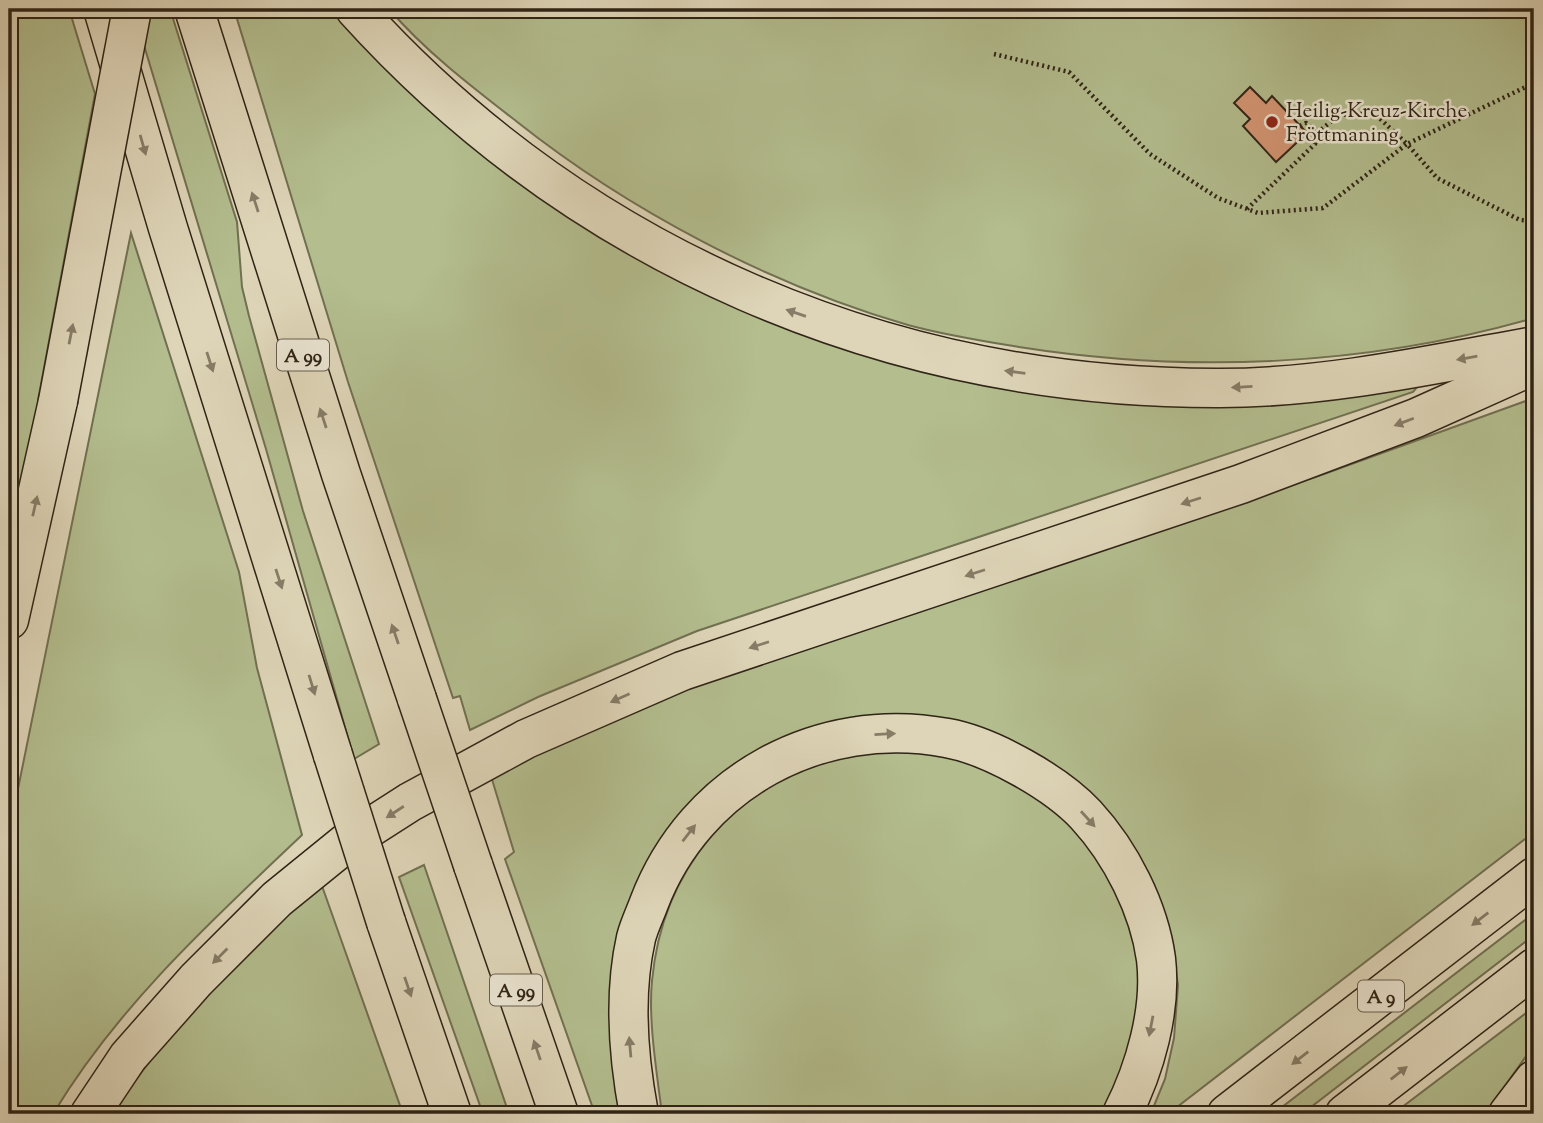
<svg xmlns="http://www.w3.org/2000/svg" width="1543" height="1123" font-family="'Sorts Mill Goudy',serif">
	<rect width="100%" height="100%" fill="#ded5b8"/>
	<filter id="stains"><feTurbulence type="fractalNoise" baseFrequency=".00286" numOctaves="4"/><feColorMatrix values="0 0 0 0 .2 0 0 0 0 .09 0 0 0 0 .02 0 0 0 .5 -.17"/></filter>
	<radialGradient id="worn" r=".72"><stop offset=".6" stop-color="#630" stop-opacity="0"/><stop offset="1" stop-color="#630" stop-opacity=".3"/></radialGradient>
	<g fill="#b3bd8e" stroke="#717052" stroke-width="2">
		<path d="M9 9H69L95 94 38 400V412L9 553Z"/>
		<path d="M133 9H170L237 222 242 287 249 316 303 511 379 744 354 759 266 449Z"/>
		<path d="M234 9H341L490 150 898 356 1419 385 1413 392 697 631 538 697 470 730 460 696 453 698 348 382Z"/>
		<path d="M389 9H1534V318C1367 366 1191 374 1019 347 982 341 944 335 908 325 770 285 628 210 516 121 472 87 425 51 389 9Z"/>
		<path d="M131 233 239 572 257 668 302 835C211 921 118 1006 53 1114H9V833Z"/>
		<path d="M1534 398V832L1168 1114 1151 1113 1165 1079 1174 1038 1178 985 1171 940 1096 804 869 718 663 840 622 1114H595L505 859 514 852 491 776 666 695 1324 474Z"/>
		<path d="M884 752H927L952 756 1002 773 1081 831 1117 888 1136 948 1143 1000 1113 1114H662C657 1074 648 1020 652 981 662 871 733 784 842 757 855 753 870 753 884 752Z"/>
		<path d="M424 865 509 1114H483L399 877Z"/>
		<path d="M322 886 403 1114H110L169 1036 276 922Z"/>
		<path d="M1534 913V935L1302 1114H1273Z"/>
		<path d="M1534 1007V1045L1485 1114H1393Z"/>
	</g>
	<path fill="#d59674" stroke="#2f2416" stroke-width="2" d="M1250 87 1266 103 1272 96 1307 133 1276 162 1243 126 1250 119 1234 103Z"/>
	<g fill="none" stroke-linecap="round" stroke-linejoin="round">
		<g stroke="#2f2416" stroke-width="41">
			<g id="motorway">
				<path d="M103 9 168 228 333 755"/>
				<path d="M194 9 341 474 417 699"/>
				<path d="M355 9C578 256 887 389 1220 388 1325 388 1430 365 1534 346"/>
				<path d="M9 620 58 401"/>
				<path d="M473 865 559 1114"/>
				<path d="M386 922 452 1114"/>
				<path d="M90 1114 128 1057 196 980 277 899 346 843 410 802 526 739 682 671 1241 484 1416 418 1534 365"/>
				<path d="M639 1114C628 1056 623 996 636 938 639 926 645 914 649 903 695 782 820 714 947 738 991 746 1056 783 1086 815 1121 853 1149 908 1156 959 1162 1010 1145 1069 1122 1114"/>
				<path d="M1227 1114 1534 877"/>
				<path d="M1345 1114 1534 968"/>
				<path d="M1508 1114 1534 1080"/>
			</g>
		</g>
		<g stroke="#2f2416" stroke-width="4.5" stroke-dasharray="2 3.5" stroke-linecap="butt">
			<path d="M994 54 1069 72 1150 154 1218 198 1258 213 1323 208 1407 144 1437 178 1520 220 1534 221"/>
			<path d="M1300 126 1306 123 1317 133 1339 115 1374 113 1407 144 1534 83"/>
			<path d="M1247 209 1315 144 1317 133"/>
		</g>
		<use href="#motorway" stroke="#ded5b8" stroke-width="38"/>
		<g stroke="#2f2416" stroke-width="41" stroke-linecap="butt">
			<g id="motorway-bridge">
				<path d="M58 401 132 9"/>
				<path d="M417 699 473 865"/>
				<path d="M333 755 386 922"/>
			</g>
		</g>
		<use href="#motorway-bridge" stroke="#ded5b8" stroke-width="38"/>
	</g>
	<defs><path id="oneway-solid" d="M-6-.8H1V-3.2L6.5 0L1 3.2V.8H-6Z" transform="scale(1.75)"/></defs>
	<g fill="#867c67">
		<use href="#oneway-solid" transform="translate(143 145) rotate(74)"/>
		<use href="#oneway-solid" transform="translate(255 202) rotate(-108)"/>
		<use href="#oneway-solid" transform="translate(796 313) rotate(-161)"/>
		<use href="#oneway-solid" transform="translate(71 334) rotate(-79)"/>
		<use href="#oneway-solid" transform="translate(1467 358) rotate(170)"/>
		<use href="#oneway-solid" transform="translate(210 362) rotate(72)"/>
		<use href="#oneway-solid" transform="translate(1015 372) rotate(-172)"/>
		<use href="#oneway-solid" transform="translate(1242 387) rotate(177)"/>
		<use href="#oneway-solid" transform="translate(323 418) rotate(-108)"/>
		<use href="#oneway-solid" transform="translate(1404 422) rotate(159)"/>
		<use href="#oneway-solid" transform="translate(1191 501) rotate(162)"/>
		<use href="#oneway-solid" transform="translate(35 506) rotate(-77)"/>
		<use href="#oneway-solid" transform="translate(975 573) rotate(162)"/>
		<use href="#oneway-solid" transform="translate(279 579) rotate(72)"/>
		<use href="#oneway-solid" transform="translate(395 634) rotate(-109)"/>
		<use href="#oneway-solid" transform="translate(759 645) rotate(162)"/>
		<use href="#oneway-solid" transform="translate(312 685) rotate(73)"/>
		<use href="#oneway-solid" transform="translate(620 698) rotate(156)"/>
		<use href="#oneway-solid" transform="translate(885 734) rotate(-3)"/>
		<use href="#oneway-solid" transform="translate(395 812) rotate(147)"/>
		<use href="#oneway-solid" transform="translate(1088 819) rotate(48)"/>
		<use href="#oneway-solid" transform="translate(689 833) rotate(-52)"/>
		<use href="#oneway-solid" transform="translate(1480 919) rotate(142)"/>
		<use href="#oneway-solid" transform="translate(220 956) rotate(135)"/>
		<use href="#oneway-solid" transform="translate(408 987) rotate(71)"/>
		<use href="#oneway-solid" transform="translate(1151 1026) rotate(101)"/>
		<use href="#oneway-solid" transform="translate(630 1047) rotate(-95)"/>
		<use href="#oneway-solid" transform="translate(537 1050) rotate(-109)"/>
		<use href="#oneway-solid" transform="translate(1300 1058) rotate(142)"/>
		<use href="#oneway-solid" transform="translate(1399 1073) rotate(-38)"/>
	</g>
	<circle fill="#8f2418" stroke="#eae4d1" stroke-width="2.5" cx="1272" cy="122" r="7"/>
	<g text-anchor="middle" stroke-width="5" stroke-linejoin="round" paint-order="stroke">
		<g fill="#eae4d1" stroke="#675e4e" stroke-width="2">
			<rect x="277" y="339.5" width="52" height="31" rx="5"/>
			<rect x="490" y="974.5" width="52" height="31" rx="5"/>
			<rect x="1358" y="980.5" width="46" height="31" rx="5"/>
		</g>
		<g font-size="19" font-weight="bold" fill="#2f2416">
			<text x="303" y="362">A 99</text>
			<text x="516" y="997">A 99</text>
			<text x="1381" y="1003">A 9</text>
		</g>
		<g font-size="21" fill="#2f2416" stroke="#eae4d1" text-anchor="start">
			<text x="1286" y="117">Heilig-Kreuz-Kirche<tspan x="1286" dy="24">Fröttmaning</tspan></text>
		</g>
	</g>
	<rect width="1543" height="1123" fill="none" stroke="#ded5b8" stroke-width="35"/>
	<rect x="10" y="10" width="1522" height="1102" fill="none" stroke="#2f2416" stroke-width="3.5"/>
	<rect x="18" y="18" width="1508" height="1088" fill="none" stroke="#2f2416" stroke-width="2"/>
	<rect width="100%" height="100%" filter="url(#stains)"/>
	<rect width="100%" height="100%" fill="url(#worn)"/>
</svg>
